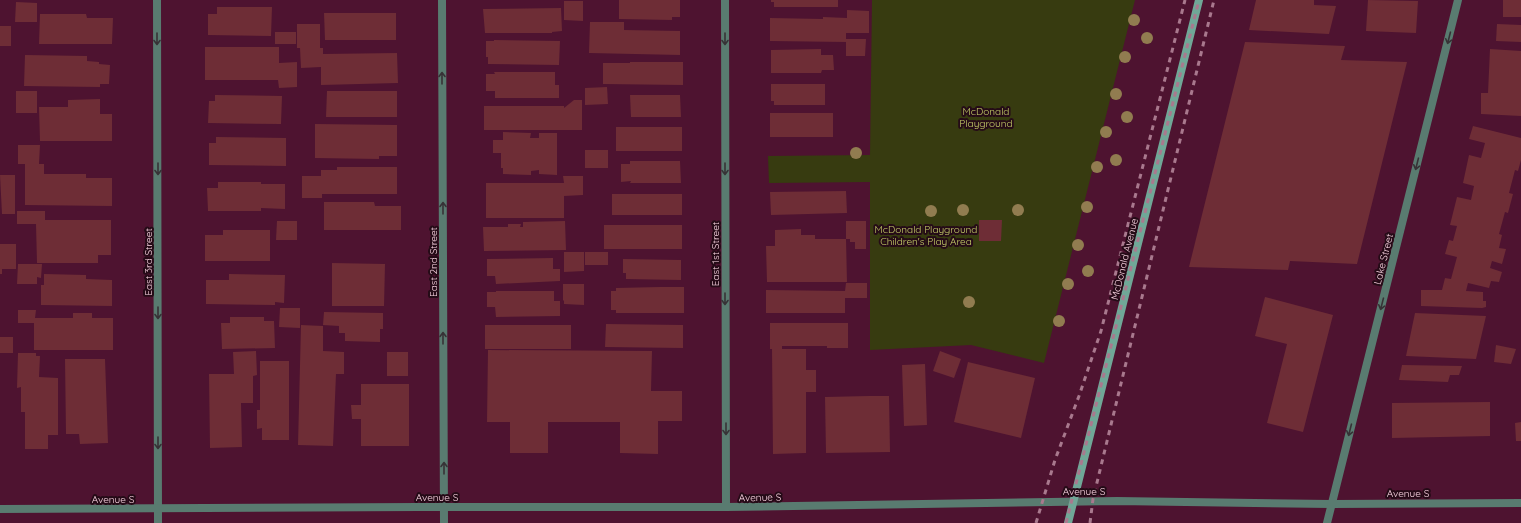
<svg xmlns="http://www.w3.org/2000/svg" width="1521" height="523" font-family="Quicksand,sans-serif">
	<rect width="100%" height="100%" fill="#4e1330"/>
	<path fill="#373b10" d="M872 0H1135L1044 363 971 345 870 350V182L769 183 768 156 870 155Z"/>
	<g fill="#6e2d36">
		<path d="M619 0H680V17H672V20L619 19Z"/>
		<path d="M771 0H838V7H774V2H771Z"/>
		<path d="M1256 0H1314V5L1336 6 1329 34 1249 30Z"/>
		<path d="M1368 0 1418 1 1416 33 1366 31Z"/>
		<rect x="1503" y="0" width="18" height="17"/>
		<path d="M564 1H583V21L564 20Z"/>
		<path d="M16 2 37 3V22H15Z"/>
		<path d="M217 7H272L271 36 208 35V14H217Z"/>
		<path d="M561 8 562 31 552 32V33H485L483 9Z"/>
		<path d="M847 10 869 11V33H846V39H866L865 56H846V42L770 41V18L823 19V17L847 18Z"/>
		<path d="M324 13H396V40H325Z"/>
		<path d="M40 14H86L87 18H113L112 44H39Z"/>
		<path d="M590 22H624V30L680 31V55L589 53Z"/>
		<path d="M297 24H320V48H323V54L397 53 398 83 321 85V67L301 68 300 48H297Z"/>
		<path d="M1497 24 1521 25V42L1496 41Z"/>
		<rect x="0" y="26" width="11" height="20"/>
		<rect x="275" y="32" width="21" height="12"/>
		<path d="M494 40 560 41 559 65 488 64V57H486V41H494Z"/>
		<path d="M1245 42 1345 46 1341 60 1407 62 1357 264 1290 261 1288 270 1189 267Z"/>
		<path d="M205 47H279V63L297 62V87L279 88 278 80H205Z"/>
		<path d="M821 49V55H833L834 70H822L821 73H771V50Z"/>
		<path d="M1490 49 1521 51V116L1481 114V93H1488Z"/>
		<path d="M25 55 87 56V61L99 62V64L110 65 109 84H100V87L24 86Z"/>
		<path d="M630 62H683V85L603 84V63H630Z"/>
		<path d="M494 72H555V85H559V98H495V91H486V74H495Z"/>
		<path d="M771 84H825V105H774V101H771Z"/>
		<path d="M607 87 608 104 585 105V88Z"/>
		<rect x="16" y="91" width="21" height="22"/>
		<path d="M327 91H397V117H326Z"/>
		<path d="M215 95 282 96 281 124 208 123 209 101H215Z"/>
		<path d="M630 95H680L681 117H631Z"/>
		<path d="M100 99V114H112V141H40L39 107H68V100Z"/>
		<path d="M574 100H582V130H484V106H564V108Z"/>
		<rect x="770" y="113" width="63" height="24"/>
		<path d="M315 124 397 125V156H379V159L315 158Z"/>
		<path d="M1473 126 1521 138V160L1518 171 1515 170 1509 193 1513 194 1508 213 1505 212 1499 234 1502 235 1499 248 1506 249 1502 264 1492 261 1490 268 1502 272 1499 282 1491 281 1489 288 1468 283 1466 291 1483 292V301H1486V307L1482 308 1421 306V290H1442L1445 278 1451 279 1457 257 1445 254 1449 240 1453 241 1457 226 1450 225 1457 197 1471 200 1474 186 1463 183 1469 155 1481 158 1485 143 1469 139Z"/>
		<rect x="616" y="127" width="66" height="24"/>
		<path d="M503 132 531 133 530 138H539V133H557V175L539 174V170L531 171V175L503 174V168H501V153H493V140H503Z"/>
		<path d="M216 137 286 138V166L209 165V143H216Z"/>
		<path d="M18 145H40L39 164H44V174H86V178H112V206L25 205V164H18Z"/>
		<rect x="585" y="150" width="23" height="18"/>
		<path d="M630 161H680L681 183H630L631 181 621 182V164H630Z"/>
		<path d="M337 167H397V194H322V198H302V176H321V170H337Z"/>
		<path d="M0 175H15V214H2Z"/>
		<path d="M563 176H583V195L564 196V218H486V183H564Z"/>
		<path d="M218 182H261V184H285V209L261 208V211H208L207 188H218Z"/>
		<path d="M846 191 847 213 771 215 770 192Z"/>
		<rect x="612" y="194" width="70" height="21"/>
		<path d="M324 202H374L375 206H401V230H324Z"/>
		<path d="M17 211H45V220H111V255H98V263H37L36 224H17Z"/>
		<path d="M979 220H1002L1001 241H979Z"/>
		<path d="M277 221H297V240H276Z"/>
		<path d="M565 221 566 250 484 251 483 227H508V224H521L520 227H523V222Z"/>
		<path d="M846 221H866V249H855V242H850V239H846L847 282H767L766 246H775V230L801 229V235H815V239H846Z"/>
		<rect x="604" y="225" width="78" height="24"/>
		<path d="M223 230H270V261H205V235H223Z"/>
		<path d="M0 244H16V269H2V274H0Z"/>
		<path d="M564 252H584V271L564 272Z"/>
		<rect x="585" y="252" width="23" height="13"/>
		<path d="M553 258V269H560V281L496 284 495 276H487V259Z"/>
		<path d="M623 259 681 260V280L626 279V273H623Z"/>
		<path d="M332 263 385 264 384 306H332Z"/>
		<path d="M18 264H42L41 278 37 277V284H17Z"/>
		<path d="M44 274 86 275V279L112 280V306L41 305V285H44Z"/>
		<path d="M229 274 285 275 284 303 275 302V305L206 304V280H229Z"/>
		<path d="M846 283H867V298H845V313H766V290L845 291Z"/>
		<path d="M563 284H584V305L564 304V301L563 300Z"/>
		<path d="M660 287H684V313H616V310H611V291H616V288Z"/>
		<path d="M496 291H554V301H560V316L496 317 495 307H487V292H496Z"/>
		<path d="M1265 297 1333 315 1303 432 1267 423 1287 344 1255 336Z"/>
		<path d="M280 308H300V328L279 327Z"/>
		<path d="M18 310H36L35 318H73V313H92V318H113V350H34V323H18Z"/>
		<path d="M324 312 383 313V329H380V342L345 341V333H339V326L323 325Z"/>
		<path d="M1415 313 1486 316 1476 359 1406 356Z"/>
		<path d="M230 317H264V321H274L275 348 222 349 221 323H230Z"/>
		<path d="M770 323H848V348H827V346H782V349H806V370H816V392H806V453L773 454 772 349H770Z"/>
		<path d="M606 324 683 325V348L605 347Z"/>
		<path d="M301 325 323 326V351L344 352V374H336L333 446 298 445Z"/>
		<rect x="485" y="325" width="86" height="24"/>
		<rect x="0" y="337" width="13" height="16"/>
		<path d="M1496 345 1516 349 1511 364 1494 362Z"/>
		<path d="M488 350 652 351 651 391H682V421H658V454L620 453V422H548V453H510V422H487Z"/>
		<path d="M256 351 257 375 253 376V403H241L242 447 210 448 209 374H234L233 352Z"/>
		<path d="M940 351 961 359 954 378 933 371Z"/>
		<rect x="387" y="352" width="21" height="24"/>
		<path d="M18 353H36V356H40L39 377 58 378V435H48V449H25V412H21V387L17 388Z"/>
		<path d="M65 359H105L108 443 80 444 79 434H66Z"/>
		<path d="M260 361H289V440H262V428L257 429V410H260Z"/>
		<path d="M968 362 1035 378 1021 438 954 422Z"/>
		<path d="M925 364 927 425 904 426 902 365Z"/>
		<path d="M1402 365H1403L1462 366 1459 375H1450L1448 382 1399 380Z"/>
		<path d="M361 384H409V446H361V419H352L351 405H361Z"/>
		<path d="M869 396H889L890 452 826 453 825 397Z"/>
		<path d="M1490 402V436L1392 438V403Z"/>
		<path d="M1521 422V441H1516L1515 423Z"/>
	</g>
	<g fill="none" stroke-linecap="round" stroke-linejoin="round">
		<g stroke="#597b70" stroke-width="8">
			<path d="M157 0 158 523"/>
			<path d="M442 0 444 523"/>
			<path d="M725 0 726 507"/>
			<path d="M0 509 419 507H726L1117 501 1331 504 1521 503"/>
			<path d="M1327 523 1458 0"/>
		</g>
		<path stroke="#70a797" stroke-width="8" d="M1068 523 1199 0"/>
		<g stroke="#a9798e" stroke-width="3" stroke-dasharray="5 5" stroke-linecap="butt">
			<path d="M1036 523 1055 460 1079 396 1101 331 1185 0"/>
			<path d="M1066 523 1199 0"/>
			<path d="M1090 523 1093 499 1214 0"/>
		</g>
	</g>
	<g fill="#917c50">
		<circle cx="1134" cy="20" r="6"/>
		<circle cx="1147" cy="38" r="6"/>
		<circle cx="1125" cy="57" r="6"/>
		<circle cx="1116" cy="94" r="6"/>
		<circle cx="1127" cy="117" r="6"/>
		<circle cx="1106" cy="132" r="6"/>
		<circle cx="856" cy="153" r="6"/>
		<circle cx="1116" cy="160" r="6"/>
		<circle cx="1097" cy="167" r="6"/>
		<circle cx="1087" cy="207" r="6"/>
		<circle cx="963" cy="210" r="6"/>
		<circle cx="1018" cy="210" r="6"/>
		<circle cx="931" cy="211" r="6"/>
		<circle cx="1078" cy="245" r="6"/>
		<circle cx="1088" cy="271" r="6"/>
		<circle cx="1068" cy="284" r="6"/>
		<circle cx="969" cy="302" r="6"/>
		<circle cx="1059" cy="321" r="6"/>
	</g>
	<defs><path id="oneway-shaft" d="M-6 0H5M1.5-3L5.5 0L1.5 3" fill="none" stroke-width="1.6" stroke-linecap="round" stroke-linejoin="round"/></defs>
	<g stroke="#373236">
		<use href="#oneway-shaft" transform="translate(1449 38) rotate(104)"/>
		<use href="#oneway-shaft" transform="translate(157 39) rotate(90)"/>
		<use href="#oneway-shaft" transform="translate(725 39) rotate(90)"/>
		<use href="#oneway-shaft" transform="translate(442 78) rotate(-90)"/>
		<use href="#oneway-shaft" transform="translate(1417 164) rotate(104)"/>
		<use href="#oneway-shaft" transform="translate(158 169) rotate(90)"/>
		<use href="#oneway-shaft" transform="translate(725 169) rotate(90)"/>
		<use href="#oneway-shaft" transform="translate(443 208) rotate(-90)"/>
		<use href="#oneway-shaft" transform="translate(725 299) rotate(90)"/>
		<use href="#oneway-shaft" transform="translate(1382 304) rotate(104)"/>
		<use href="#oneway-shaft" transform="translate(158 313) rotate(90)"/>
		<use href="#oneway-shaft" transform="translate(443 338) rotate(-90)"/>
		<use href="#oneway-shaft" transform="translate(726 429) rotate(90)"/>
		<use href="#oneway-shaft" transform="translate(1350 430) rotate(104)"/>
		<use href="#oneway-shaft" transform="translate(158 443) rotate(90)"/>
		<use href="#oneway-shaft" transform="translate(444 468) rotate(-90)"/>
	</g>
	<g text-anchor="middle" stroke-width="4" stroke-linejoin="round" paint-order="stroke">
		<g font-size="10" fill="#c7d16a" stroke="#250b17">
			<text x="986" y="115">McDonald<tspan x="986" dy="12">Playground</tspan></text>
			<text x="926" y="233">McDonald Playground<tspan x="926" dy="12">Children's Play Area</tspan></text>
		</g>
		<g font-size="10" fill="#fcd6e4" stroke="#250b17">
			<text transform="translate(715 254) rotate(-90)" y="4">East 1st Street</text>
			<text transform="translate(1124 259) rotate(-76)" y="4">McDonald Avenue</text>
			<text transform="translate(1383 259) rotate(-76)" y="4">Lake Street</text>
			<text transform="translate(148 262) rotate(-90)" y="4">East 3rd Street</text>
			<text transform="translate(433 262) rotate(-90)" y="4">East 2nd Street</text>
			<text x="1084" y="495">Avenue S</text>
			<text x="1408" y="497">Avenue S</text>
			<text x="437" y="501">Avenue S</text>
			<text transform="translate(760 497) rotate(-1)" y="4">Avenue S</text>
			<text x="113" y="503">Avenue S</text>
		</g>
	</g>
</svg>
